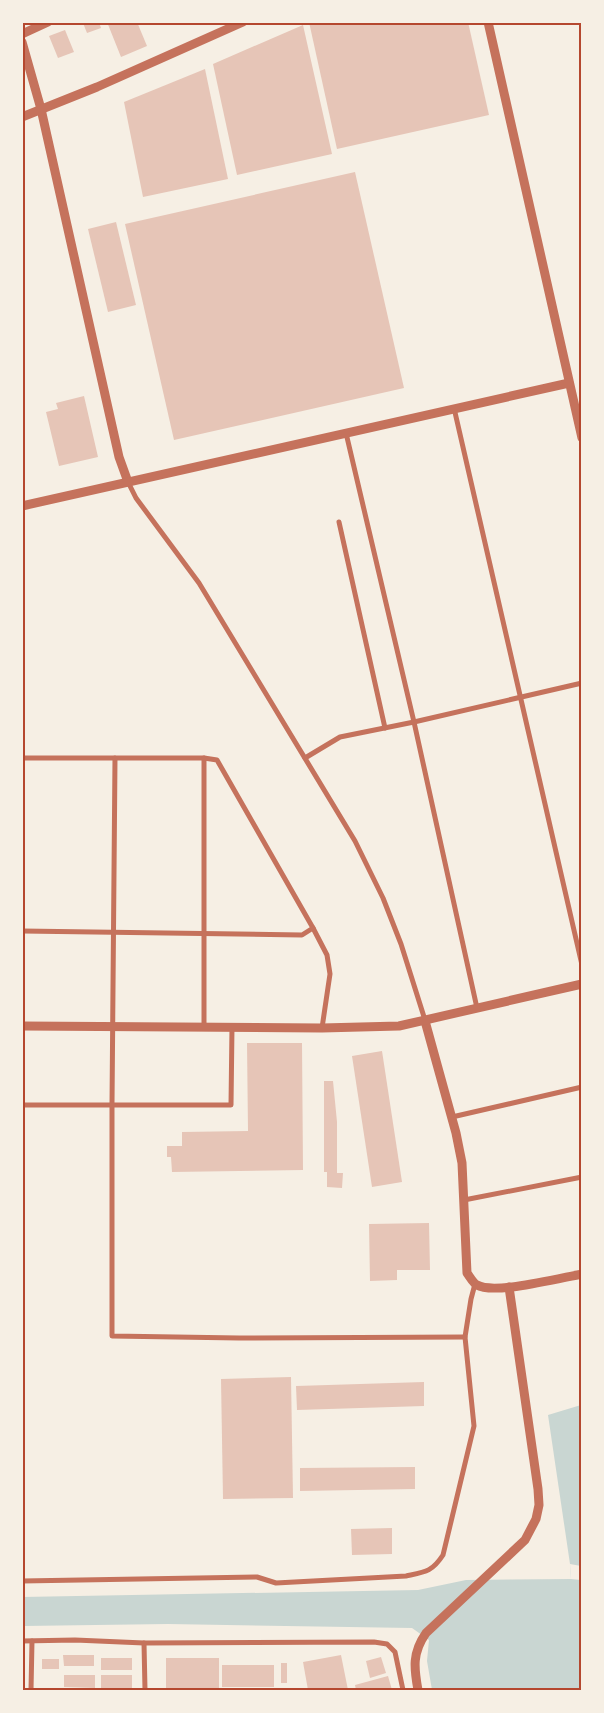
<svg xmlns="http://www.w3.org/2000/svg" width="604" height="1713" font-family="'Roboto Serif',serif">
	<rect width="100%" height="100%" fill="#f6efe4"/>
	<path fill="#c9d6d2" d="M581 1405V1690H432L427 1661 429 1640 412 1628 168 1624 23 1626 22 1597 418 1590 466 1580 571 1579 570 1564 548 1415Z"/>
	<path fill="#f6efe4" d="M570 1564 581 1566V1580L571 1579Z"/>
	<g fill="#e6c5b7">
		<path d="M99 22 101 28 87 33 83 23Z"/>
		<path d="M107 22H137L147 46 121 57Z"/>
		<path d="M309 22H468L489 115 337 149Z"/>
		<path d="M303 25 332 154 237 175 213 64Z"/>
		<path d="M65 30 74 52 58 58 49 36Z"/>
		<path d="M205 69 228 179 143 197 124 102Z"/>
		<path d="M355 172 404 388 174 440 125 224Z"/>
		<path d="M116 222 136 305 108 312 88 229Z"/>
		<path d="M84 396 98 457 59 466 46 412 58 409 56 403Z"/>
		<path d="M247 1043H302L303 1170 172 1172 171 1157H167V1146H182V1132L248 1131Z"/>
		<path d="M382 1051 402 1182 372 1187 352 1056Z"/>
		<path d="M324 1081H333L337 1122V1173H343L342 1188 327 1187V1172H324Z"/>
		<path d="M429 1223 430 1270H397V1280L370 1281 369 1224Z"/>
		<path d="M291 1377 293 1498 223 1499 221 1379Z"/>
		<path d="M424 1382V1406L297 1410 296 1386Z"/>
		<path d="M415 1467V1489L300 1491V1468Z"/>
		<path d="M392 1528V1554L352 1555 351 1529Z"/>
		<path d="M63 1655H94V1666H64Z"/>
		<path d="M341 1655 348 1690H308L303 1662Z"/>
		<path d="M381 1657 386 1673 370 1678 366 1661Z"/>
		<rect x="101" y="1658" width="31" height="12"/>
		<rect x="166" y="1658" width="53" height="32"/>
		<rect x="42" y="1659" width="17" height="10"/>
		<rect x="281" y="1663" width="6" height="20"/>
		<rect x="222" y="1665" width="52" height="22"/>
		<path d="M64 1675H95V1688L64 1687Z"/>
		<rect x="101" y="1675" width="31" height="13"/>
		<path d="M388 1676 392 1690H356L355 1685Z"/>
	</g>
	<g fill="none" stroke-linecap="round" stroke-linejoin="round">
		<g stroke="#c5725c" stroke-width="5">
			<path d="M454 408 582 965"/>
			<path d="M346 433 414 722 477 1008"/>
			<path d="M128 482 136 498 199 583 355 841 383 898 401 944 425 1020"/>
			<path d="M339 522 385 728"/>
			<path d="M22 758H204L217 760 313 928 327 955 330 974 322 1028"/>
			<path d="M115 758 112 1104V1336L239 1338 465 1337"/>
			<path d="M305 758 340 737 414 722 582 683"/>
			<path d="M22 931 302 935 313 928"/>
			<path d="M204 1027V758"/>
			<path d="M22 1105H231L232 1027"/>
			<path d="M452 1117 582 1087"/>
			<path d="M464 1200 582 1177"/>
			<path d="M22 1581 257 1577 276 1583 406 1576C425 1572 432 1572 443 1555L474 1426 465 1337 471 1299 475 1284"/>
			<path d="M22 1641 75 1640 144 1643 374 1642 387 1644 395 1652 403 1690"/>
			<path d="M144 1643 145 1690"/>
			<path d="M31 1690 32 1641"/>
		</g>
		<g stroke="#c5725c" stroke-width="9">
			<path d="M488 22 582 438"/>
			<path d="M22 34 48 22"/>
			<path d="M22 42 41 109 119 457 128 482"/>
			<path d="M22 117 97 87 243 22"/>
			<path d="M22 506 569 383"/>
			<path d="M425 1021 456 1133 462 1163 467 1273C470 1277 473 1283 477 1285 494 1295 560 1278 582 1274"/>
			<path d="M22 1026 322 1028 399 1026 582 984"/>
			<path d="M418 1690C414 1668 412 1653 426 1633L525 1540 536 1519 539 1505 538 1489 509 1287"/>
		</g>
	</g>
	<rect width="604" height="1713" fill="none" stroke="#f6efe4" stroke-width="48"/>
	<rect x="24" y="24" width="556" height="1665" fill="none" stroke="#b5482f" stroke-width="2"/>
</svg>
